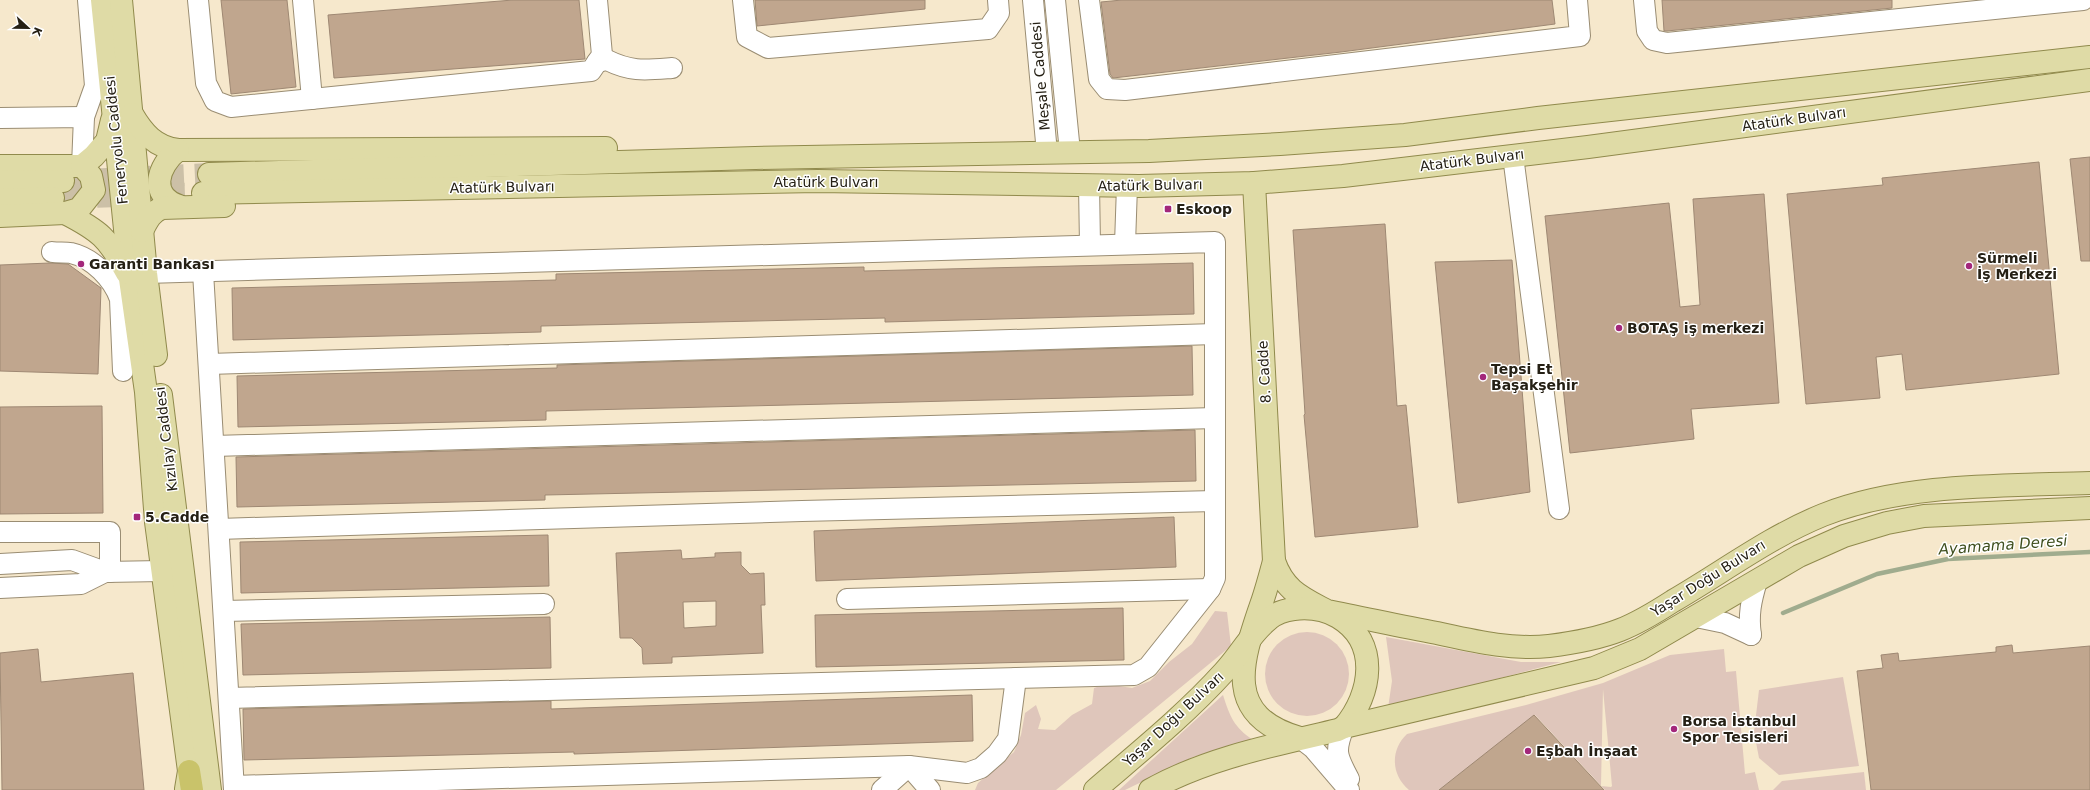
<svg xmlns="http://www.w3.org/2000/svg" width="2090" height="790" font-family="'DejaVu Sans',sans-serif">
	<rect width="100%" height="100%" fill="#f6e8cc"/>
	<g fill="#dfc6bb" fill-rule="evenodd">
		<path d="M1215 611 1227 612 1231 646 1056 790H975L978 783 1014 752 1021 735 1025 713 1036 705 1041 719 1038 729 1055 730 1072 715 1092 704 1094 688 1106 684 1132 688 1150 681 1169 662 1192 644Z"/>
		<circle cx="1307" cy="674" r="42"/>
		<path d="M1386 637 1521 662H1561L1388 708 1392 681Z"/>
		<path d="M1724 649 1726 672 1736 671 1745 774 1755 772 1759 790H1605L1535 715 1439 790H1409C1391 775 1390 750 1407 734L1526 705 1603 683 1670 655ZM1603 689 1612 786 1611 787 1601 786Z"/>
		<path d="M1843 677 1859 766 1779 775 1759 758 1754 732 1759 690Z"/>
		<path d="M1223 695C1230 717 1234 727 1253 740L1193 757 1125 790H1119Z"/>
		<path d="M1864 772 1866 790H1773L1782 781Z"/>
	</g>
	<g fill="none" stroke-linecap="round" stroke-linejoin="round">
		<path stroke="#a0ac8e" stroke-width="4.5" d="M1783 613 1877 574 1948 559 2090 552"/>
	</g>
	<g fill="#c0a68e" stroke="#9e8873" fill-rule="evenodd">
		<path d="M221 0H287L296 87 231 94Z"/>
		<path d="M513 0H579L585 59 334 78 328 15Z"/>
		<path d="M755 0H925V9L757 26Z"/>
		<path d="M1122 0H1552L1555 24 1341 52 1113 78 1110 74 1101 2Z"/>
		<path d="M1662 0H1892V8L1667 31H1664Z"/>
		<path d="M2090 157V261H2081L2070 159Z"/>
		<path d="M2039 162 2059 374 1906 390 1902 354 1876 357 1880 398 1806 404 1787 194 1883 185 1882 178Z"/>
		<path d="M1764 194 1779 403 1691 409 1694 439 1570 453 1545 216 1669 203 1680 307 1700 305 1693 199Z"/>
		<path d="M1385 224 1397 406 1406 405 1418 527 1315 537 1304 415 1305 414 1293 230Z"/>
		<path d="M1512 260 1530 492 1458 503 1435 262Z"/>
		<path d="M50 263 68 264 101 288 98 374 0 371V265Z"/>
		<path d="M1193 263 1194 314 885 322V318L541 326V332L233 340 232 288 556 280V274L864 267V271Z"/>
		<path d="M1192 346 1193 395 546 411V420L238 427 237 376 557 368V365Z"/>
		<path d="M102 406 103 513 0 514V407Z"/>
		<path d="M1195 430 1196 481 545 495V500L237 507 236 457Z"/>
		<path d="M1174 517 1176 567 816 581 814 531Z"/>
		<path d="M548 535 549 586 241 593 240 542Z"/>
		<path d="M681 550 682 559 715 557V553L741 552V565L750 574 764 573 765 605H761L763 653 672 657V663L643 664 642 648 632 638H620L616 553ZM716 601V626L684 628 683 602Z"/>
		<path d="M1123 608 1124 660 816 667 815 615Z"/>
		<path d="M550 617 551 668 243 675 241 624Z"/>
		<path d="M2012 645 2013 653 2090 646V790H1871L1857 671 1883 668 1881 655 1898 653 1899 661 1996 652V647Z"/>
		<path d="M38 649 41 682 133 673 144 790H2L0 653Z"/>
		<path d="M972 695 973 741 574 754V752L244 760 243 709 551 701V709Z"/>
		<path d="M1534 715 1604 790H1439Z"/>
	</g>
	<g fill="none" stroke-linecap="round" stroke-linejoin="round">
		<g stroke="#ccc0a7" stroke-width="22" stroke-dasharray="22 11" stroke-linecap="butt">
			<path d="M63 181 209 174"/>
			<path d="M64 198 203 193"/>
		</g>
		<g stroke="#9a8d73" stroke-width="22">
			<g id="minor">
				<path d="M198 0 206 83 215 101 231 107 591 71 602 55 597 0"/>
				<path d="M303 0 312 99"/>
				<path d="M743 0 747 37 768 48 988 29 999 13 998 0"/>
				<path d="M1033 0 1047 153"/>
				<path d="M1055 0 1070 152"/>
				<path d="M1089 0 1099 79 1107 89 1125 90 1580 36 1577 0"/>
				<path d="M1644 0 1647 31 1653 40 1667 43 2083 0"/>
				<path d="M597 62 607 60C631 72 645 70 672 68"/>
				<path d="M84 117 95 86 88 0"/>
				<path d="M0 118 84 117 82 166"/>
				<path d="M1513 156 1559 509"/>
				<path d="M1089 185 1090 245"/>
				<path d="M1125 244 1127 186"/>
				<path d="M52 252C58 253 65 252 71 253 93 258 113 279 120 299L123 371"/>
				<path d="M203 272 234 790"/>
				<path d="M146 273 1215 242V578L1210 589 1148 667 1134 675 229 698"/>
				<path d="M209 364 1215 334"/>
				<path d="M214 446 1215 418"/>
				<path d="M219 529 802 511 1215 501"/>
				<path d="M0 532H110V572"/>
				<path d="M0 564 72 560 105 572 162 571"/>
				<path d="M0 588 81 584 105 572"/>
				<path d="M847 599 1210 589"/>
				<path d="M224 611 544 604"/>
				<path d="M1696 617 1725 623 1751 635"/>
				<path d="M1751 635C1748 615 1751 601 1757 581"/>
				<path d="M1344 727C1334 752 1337 756 1349 779"/>
				<path d="M1300 738 1313 748 1349 790"/>
				<path d="M234 786 909 766 967 773 981 768 997 754 1008 739 1016 678"/>
				<path d="M882 790 909 766 930 790"/>
			</g>
		</g>
		<g stroke="#908a4c" stroke-width="24">
			<g id="major">
				<path d="M102 0 130 279 146 392 156 522 189 771 186 789"/>
				<path d="M121 0 146 273 156 355"/>
				<path d="M132 114C143 133 155 147 178 150L606 148"/>
				<path d="M178 150C157 166 149 196 179 206"/>
				<path d="M0 166H82L94 156 107 141 112 120"/>
				<path d="M209 174 755 158 1149 151 1280 144 1405 135 1538 118 2090 57"/>
				<path d="M0 182 63 181"/>
				<path d="M1254 183 1274 561C1284 590 1301 597 1327 611 1363 618 1400 626 1437 633 1474 641 1511 650 1549 646 1573 643 1597 639 1620 630 1638 623 1656 612 1673 601 1723 572 1769 537 1823 515 1904 483 2004 486 2090 483"/>
				<path d="M203 193 818 181 1139 186 1254 183 1343 176 1588 147 2090 80"/>
				<path d="M0 200 53 198"/>
				<path d="M65 213C100 231 108 238 127 273"/>
				<path d="M0 216 65 213 79 209 94 190 91 176 82 166"/>
				<path d="M142 231C147 221 151 212 162 208L224 206"/>
				<path d="M161 395 210 790"/>
				<path d="M1274 561C1270 576 1266 591 1261 605 1241 663 1223 716 1300 738"/>
				<path d="M1095 790C1139 752 1185 715 1224 672 1240 655 1251 633 1269 619 1276 613 1285 610 1294 609 1310 607 1324 609 1338 617 1380 642 1372 694 1344 727"/>
				<path d="M1150 790C1207 758 1275 745 1338 730L1344 727 1594 668 1640 649 1799 556 1844 536 1887 523 1924 516 2090 508"/>
			</g>
		</g>
		<g stroke="#908a4c" stroke-width="24">
			<path id="highway" d="M189 771 192 790"/>
		</g>
		<use href="#minor" stroke="#fff" stroke-width="20"/>
		<use href="#major" stroke="#dfdba6" stroke-width="22"/>
		<use href="#highway" stroke="#c9c36a" stroke-width="22"/>
	</g>
	<g fill="#a3277b" stroke="#fff" stroke-width="1.5">
		<rect x="1164" y="205" width="8" height="8" rx="2"/>
		<circle cx="81" cy="264" r="4"/>
		<circle cx="1969" cy="266" r="4"/>
		<circle cx="1619" cy="328" r="4"/>
		<circle cx="1483" cy="377" r="4"/>
		<rect x="133" y="513" width="8" height="8" rx="2"/>
		<circle cx="1674" cy="729" r="4"/>
		<circle cx="1528" cy="751" r="4"/>
	</g>
	<g text-anchor="middle" stroke-width="3" stroke-linejoin="round" paint-order="stroke">
		<g font-size="14" fill="#252015" stroke="#fff">
			<text transform="translate(1040 76) rotate(-95)" y="5">Meşale Caddesi</text>
			<text transform="translate(1794 119) rotate(-8)" y="5">Atatürk Bulvarı</text>
			<text transform="translate(116 140) rotate(-96)" y="5">Feneryolu Caddesi</text>
			<text transform="translate(1472 160) rotate(-7)" y="5">Atatürk Bulvarı</text>
			<text x="826" y="187">Atatürk Bulvarı</text>
			<text transform="translate(1150 185) rotate(-1)" y="5">Atatürk Bulvarı</text>
			<text transform="translate(502 187) rotate(-1)" y="5">Atatürk Bulvarı</text>
			<text transform="translate(1264 372) rotate(-93)" y="5">8. Cadde</text>
			<text transform="translate(166 439) rotate(-97)" y="5">Kızılay Caddesi</text>
			<text transform="translate(1708 578) rotate(-32)" y="5">Yaşar Doğu Bulvarı</text>
			<text transform="translate(1173 719) rotate(-43)" y="5">Yaşar Doğu Bulvarı</text>
		</g>
		<g font-size="14" font-weight="bold" fill="#252015" stroke="#fff" text-anchor="start">
			<text x="1176" y="214">Eskoop</text>
			<text x="1977" y="263">Sürmeli<tspan x="1977" dy="16">İş Merkezi</tspan></text>
			<text x="89" y="269">Garanti Bankası</text>
			<text x="1627" y="333">BOTAŞ iş merkezi</text>
			<text x="1491" y="374">Tepsi Et<tspan x="1491" dy="16">Başakşehir</tspan></text>
			<text x="145" y="522">5.Cadde</text>
			<text x="1682" y="726">Borsa İstanbul<tspan x="1682" dy="16">Spor Tesisleri</tspan></text>
			<text x="1536" y="756">Eşbah İnşaat</text>
		</g>
		<g font-size="15" font-style="italic" fill="#3f4f1e" stroke="#fff">
			<text transform="translate(2003 545) rotate(-4)" y="5">Ayamama Deresi</text>
		</g>
	</g>
	<g transform="translate(28 28) rotate(112)" stroke="#ffffff" stroke-width="3" paint-order="stroke">
	<path d="M0-3L7 15L0 10L-7 15Z" fill="#252015"/>
	<text y="-6" font-size="11" font-weight="bold" text-anchor="middle" fill="#252015">K</text>
	</g>
</svg>
